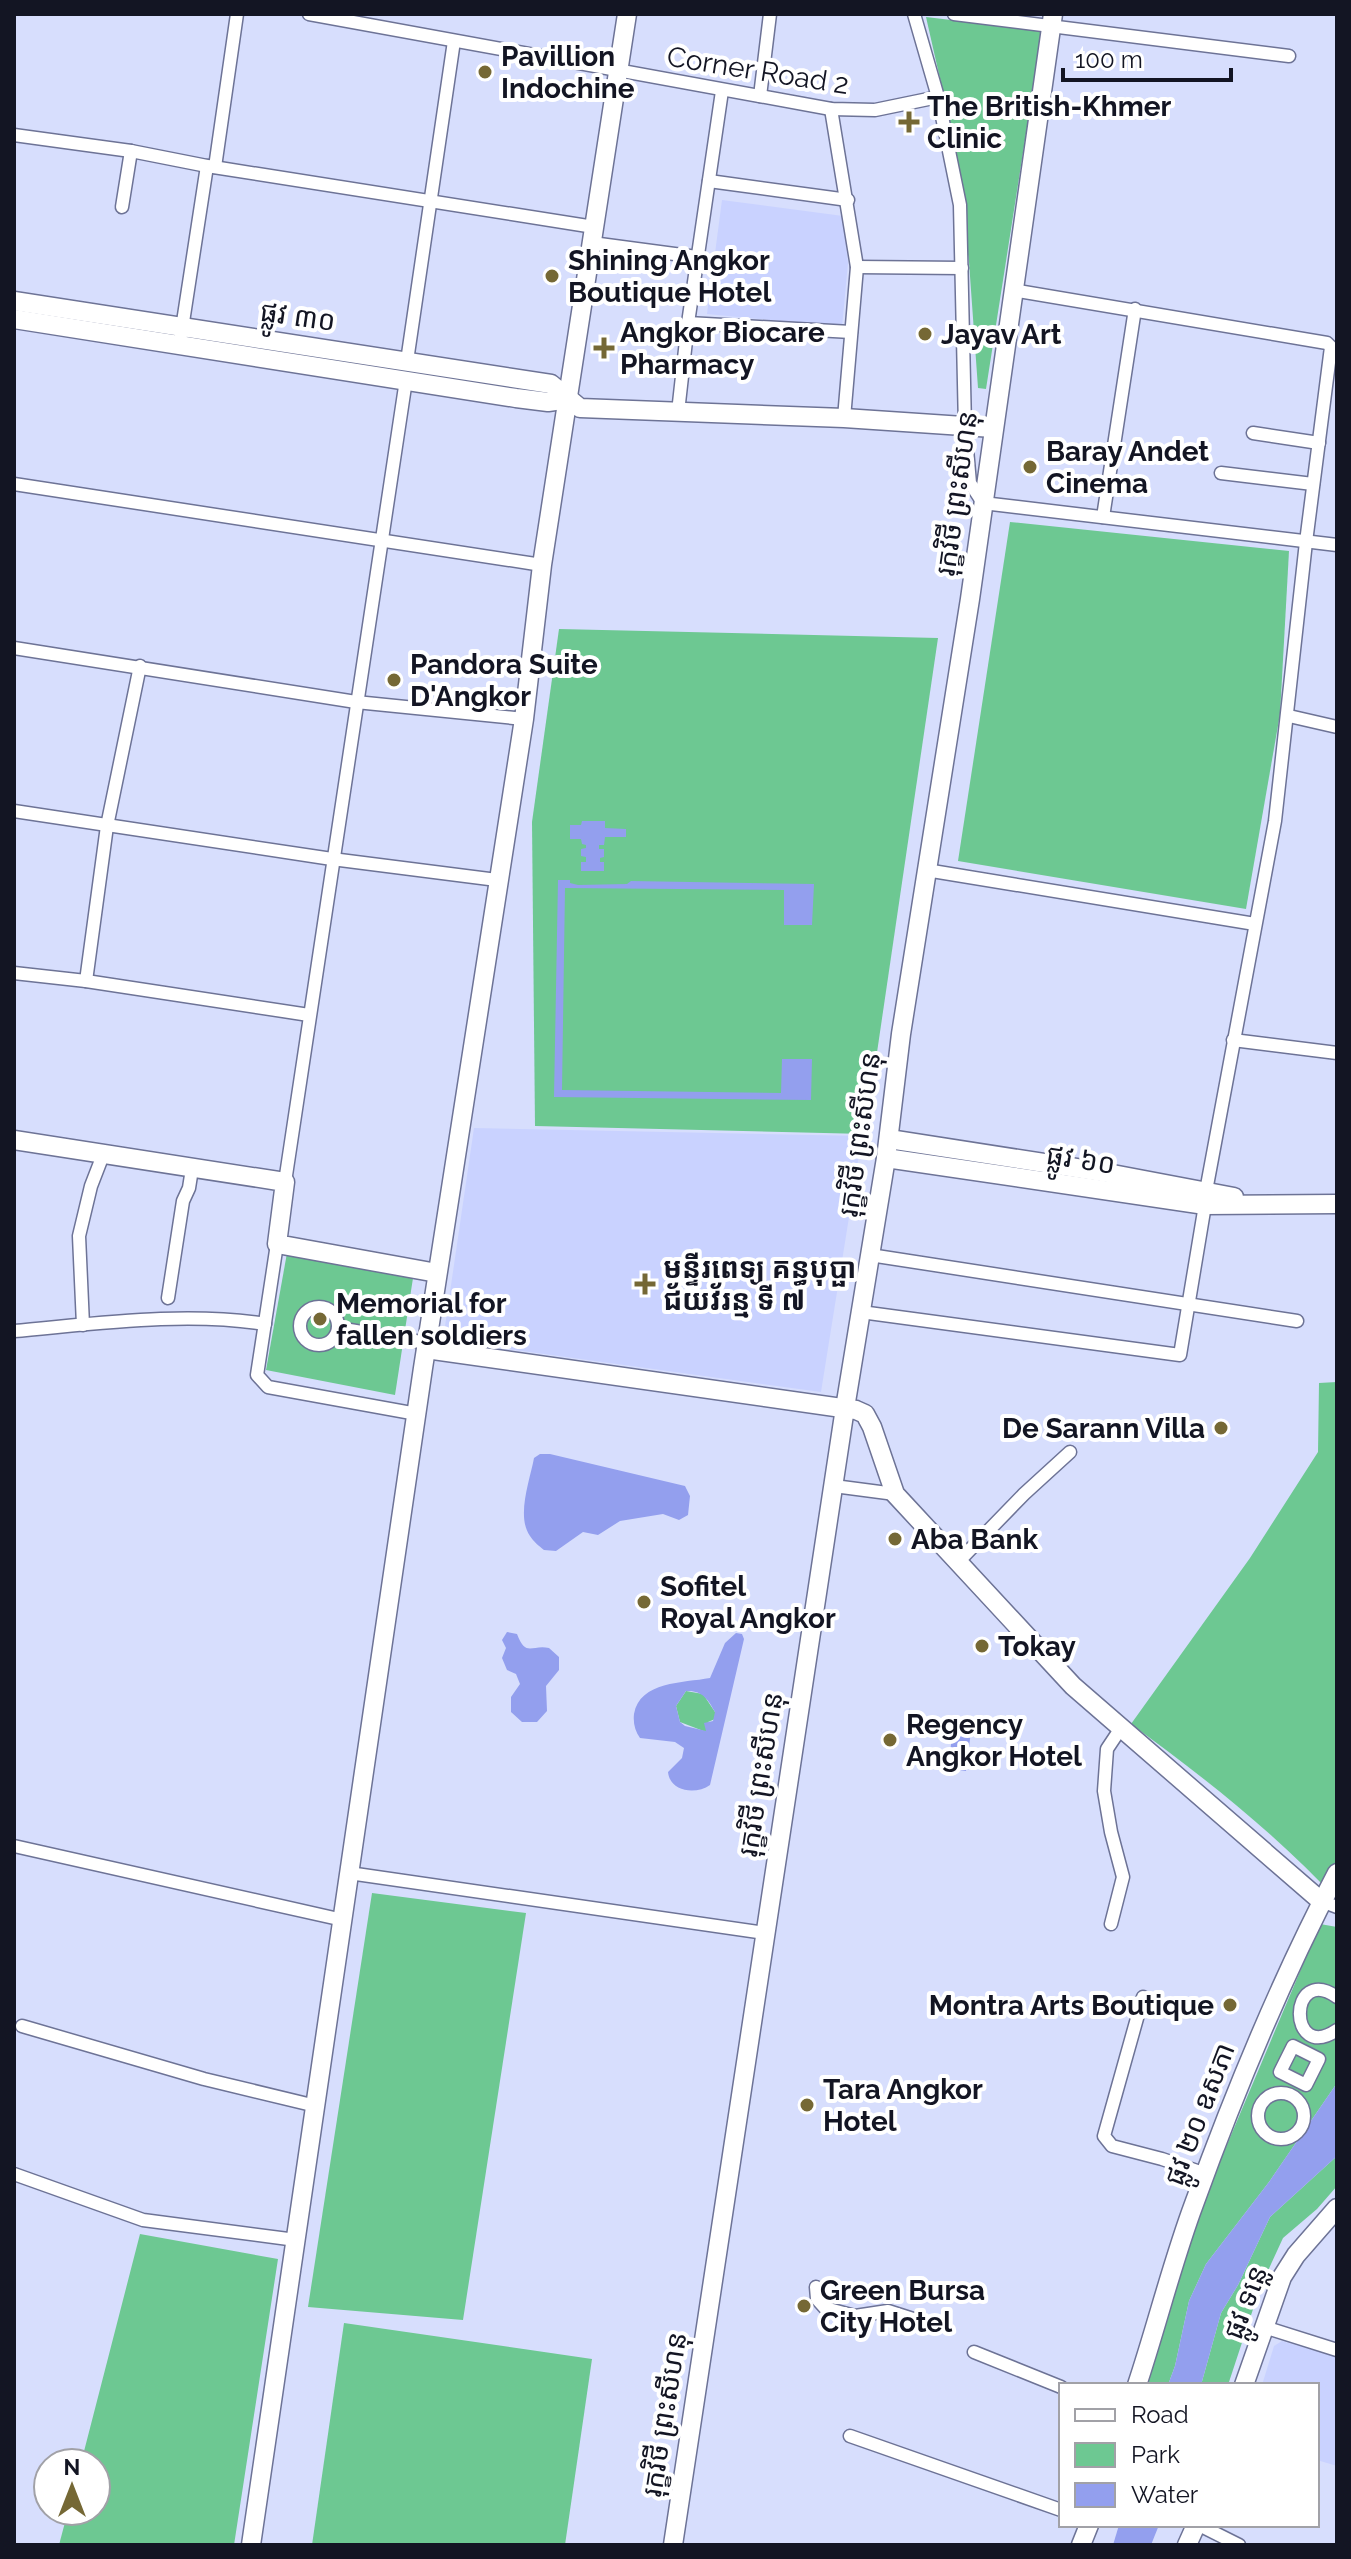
<svg xmlns="http://www.w3.org/2000/svg" width="1351" height="2559" font-family="Raleway,'Noto Sans Khmer',sans-serif">
	<rect width="100%" height="100%" fill="#d7defd"/>
	<g fill="#c9d2ff">
		<path d="M722 200 843 216 848 263 842 327 707 314Z"/>
		<path d="M474 1128 862 1136 821 1392 443 1340Z"/>
		<path d="M1282 2341 1337 2357V2466L1317 2460V2385H1262L1274 2346Z"/>
	</g>
	<g fill="#6dc892">
		<path d="M926 17 1042 31 986 389 978 388 969 262 953 136Z"/>
		<path d="M1010 522 1289 551 1280 714 1246 909 958 861Z"/>
		<path d="M559 629 938 638 865 1134 535 1126 532 822Z"/>
		<path d="M287 1253 413 1278 395 1395 266 1370Z"/>
		<path d="M1337 1382V1900C1279 1836 1201 1775 1131 1724L1250 1558 1318 1452 1319 1383Z"/>
		<path d="M686 1691 703 1694 715 1712V1719L708 1722 706 1732 680 1722 676 1706Z"/>
		<path d="M372 1893 526 1913 463 2320 308 2307Z"/>
		<path d="M1320 1924 1337 1927V2083L1269 2182 1206 2264 1189 2301 1175 2366 1168 2385H1144L1202 2204Z"/>
		<path d="M1337 2156V2186L1317 2209 1283 2238 1260 2288 1228 2385H1201L1221 2313 1238 2285 1270 2217Z"/>
		<path d="M140 2234 278 2259 234 2545H59L68 2511H96V2463H81Z"/>
		<path d="M344 2323 592 2359 565 2545H312Z"/>
	</g>
	<g fill="#939fee" fill-rule="evenodd">
		<path d="M582 821H605V828L626 829V837H605L604 845H599V849H604V857L600 858V862H604V871H581V862H586V857L581 856V849L586 848V845L582 844 581 839H570V825H581Z"/>
		<path d="M558 880H570V883L578 885 627 884 631 881 814 884 812 925H784V890L565 888 562 1090 781 1093 782 1059H812L811 1100 554 1097Z"/>
		<path d="M540 1454H550L685 1486 690 1496 688 1515 679 1520 663 1514 620 1521 598 1535 583 1532 556 1551 544 1550C539 1546 533 1541 530 1536 516 1516 530 1480 534 1458Z"/>
		<path d="M507 1632 517 1634C526 1658 532 1644 549 1648L559 1657V1670L546 1686 547 1711 537 1722H522L511 1712V1697L520 1684 516 1674 507 1670 502 1658 506 1648 502 1640Z"/>
		<path d="M736 1633 742 1634 744 1639 710 1785C696 1795 670 1792 668 1772L682 1758 684 1748 675 1742 640 1738C635 1731 633 1723 634 1714 640 1681 683 1683 710 1678L725 1643ZM686 1691C702 1690 708 1699 715 1712L713 1721 704 1723 706 1731 685 1726 680 1722 676 1706Z"/>
		<path d="M953 1729 971 1731 966 1771 959 1770 957 1765 953 1769 948 1768Z"/>
		<path d="M1337 2083V2156L1270 2217 1238 2285 1221 2313 1201 2385H1168L1175 2366 1189 2301 1206 2264 1269 2182Z"/>
		<path d="M1119 2525H1159L1151 2545H1113Z"/>
	</g>
	<g fill="none" stroke-linecap="round" stroke-linejoin="round">
		<g stroke="#6d7396" stroke-width="15">
			<g id="street">
				<path d="M309 14 831 109 875 110 938 97"/>
				<path d="M914 14 938 97 960 205 965 427 970 483 983 503 1337 545"/>
				<path d="M954 14 1289 56"/>
				<path d="M760 96 770 14"/>
				<path d="M831 109 857 267 844 418"/>
				<path d="M14 135 131 151 207 166 594 227"/>
				<path d="M215 167 237 14"/>
				<path d="M709 181 848 200"/>
				<path d="M122 207 131 151"/>
				<path d="M592 243 697 257"/>
				<path d="M857 267 962 268"/>
				<path d="M1012 290 1327 343 1331 347 1306 542 1275 821 1206 1191"/>
				<path d="M688 323 851 332"/>
				<path d="M181 335 207 166"/>
				<path d="M407 361 454 41"/>
				<path d="M678 412 688 323 722 91"/>
				<path d="M1253 433 1319 443"/>
				<path d="M1221 473 1313 484"/>
				<path d="M14 484 542 565"/>
				<path d="M1103 517 1135 309"/>
				<path d="M14 648 356 702 524 719"/>
				<path d="M1289 716 1337 727"/>
				<path d="M14 811 332 859 497 880"/>
				<path d="M926 870 1255 924"/>
				<path d="M14 973 86 981 309 1015"/>
				<path d="M86 981 107 826 140 666"/>
				<path d="M1233 1040 1337 1053"/>
				<path d="M285 1182 406 380"/>
				<path d="M277 1244 257 1375 268 1387 417 1414"/>
				<path d="M870 1255 1297 1321"/>
				<path d="M168 1298 183 1201 189 1188 192 1169"/>
				<circle cx="319" cy="1326" r="19"/>
				<path d="M861 1312 1180 1355 1205 1205"/>
				<path d="M83 1325 79 1236 91 1186 103 1155"/>
				<path d="M338 1328 427 1343"/>
				<path d="M14 1331C94 1324 185 1311 265 1324"/>
				<path d="M834 1486 895 1494"/>
				<path d="M958 1562 1024 1494 1070 1452"/>
				<path d="M14 1846 343 1920"/>
				<path d="M349 1873 765 1933"/>
				<path d="M1321 1901 1337 1907"/>
				<path d="M1111 1924 1123 1877 1111 1832 1104 1791 1107 1749 1121 1728"/>
				<path d="M1143 1997 1104 2136 1112 2146 1162 2159 1206 2174"/>
				<path d="M1337 1997C1288 1963 1287 2064 1337 2030"/>
				<path d="M22 2026 204 2079 316 2106"/>
				<path d="M1293 2046 1319 2059 1306 2085 1280 2072Z"/>
				<circle cx="1281" cy="2116" r="23"/>
				<path d="M14 2174 143 2220 296 2240"/>
				<path d="M816 2287 817 2299 825 2308 855 2316 888 2311 935 2326"/>
				<path d="M1264 2327 1337 2350"/>
				<path d="M974 2352 1061 2387"/>
				<path d="M850 2436 1061 2510"/>
				<path d="M1199 2525 1239 2545"/>
			</g>
		</g>
		<g stroke="#6d7396" stroke-width="21">
			<g id="secondary">
				<path d="M14 301 551 384 580 408 844 418 993 428"/>
				<path d="M14 319 516 398 548 402 569 399"/>
				<path d="M889 1139 1102 1172 1234 1197"/>
				<path d="M14 1140 285 1182 277 1244 437 1273"/>
				<path d="M886 1158 1205 1205 1337 1204"/>
				<path d="M426 1349 856 1410 865 1414 872 1427 895 1494 1073 1686 1321 1901"/>
				<path d="M1137 2385C1157 2325 1172 2263 1194 2204 1235 2091 1281 1979 1337 1873"/>
				<path d="M1244 2385 1282 2277 1296 2255 1337 2208"/>
				<path d="M251 2545 423 1368 524 719 542 565 627 14"/>
				<path d="M673 2545 845 1408 886 1158 901 1034 970 599 1053 14"/>
				<path d="M1081 2545 1089 2525"/>
				<path d="M1187 2545 1196 2525"/>
			</g>
		</g>
		<use href="#street" stroke="#fff" stroke-width="12"/>
		<use href="#secondary" stroke="#fff" stroke-width="18"/>
	</g>
	<g fill="#756835" stroke="#fff" stroke-width="3">
		<circle cx="485" cy="72" r="8"/>
		<path d="M905 110h8v8h8v8h-8v8h-8v-8h-8v-8h8z"/>
		<circle cx="552" cy="276" r="8"/>
		<circle cx="925" cy="334" r="8"/>
		<path d="M600 336h8v8h8v8h-8v8h-8v-8h-8v-8h8z"/>
		<circle cx="1030" cy="467" r="8"/>
		<circle cx="394" cy="680" r="8"/>
		<path d="M641 1272h8v8h8v8h-8v8h-8v-8h-8v-8h8z"/>
		<circle cx="320" cy="1319" r="8"/>
		<circle cx="1221" cy="1428" r="8"/>
		<circle cx="895" cy="1539" r="8"/>
		<circle cx="644" cy="1602" r="8"/>
		<circle cx="982" cy="1646" r="8"/>
		<circle cx="890" cy="1740" r="8"/>
		<circle cx="1230" cy="2005" r="8"/>
		<circle cx="807" cy="2105" r="8"/>
		<circle cx="804" cy="2306" r="8"/>
	</g>
	<g text-anchor="middle" stroke-width="8" stroke-linejoin="round" paint-order="stroke">
		<g font-size="28" font-weight="bold" fill="#131523" stroke="#fff" text-anchor="start">
			<text x="501" y="66">Pavillion<tspan x="501" dy="32">Indochine</tspan></text>
			<text x="927" y="116">The British-Khmer<tspan x="927" dy="32">Clinic</tspan></text>
			<text x="568" y="270">Shining Angkor<tspan x="568" dy="32">Boutique Hotel</tspan></text>
			<text x="620" y="342">Angkor Biocare<tspan x="620" dy="32">Pharmacy</tspan></text>
			<text x="941" y="344">Jayav Art</text>
			<text x="1046" y="461">Baray Andet<tspan x="1046" dy="32">Cinema</tspan></text>
			<text x="410" y="674">Pandora Suite<tspan x="410" dy="32">D'Angkor</tspan></text>
			<text x="663" y="1278">មន្ទីរពេទ្យ គន្ធបុប្ផា<tspan x="663" dy="32">ជ័យវ័រន្ម ទី ៧</tspan></text>
			<text x="336" y="1313">Memorial for<tspan x="336" dy="32">fallen soldiers</tspan></text>
			<text x="1205" y="1438" text-anchor="end">De Sarann Villa</text>
			<text x="911" y="1549">Aba Bank</text>
			<text x="660" y="1596">Sofitel<tspan x="660" dy="32">Royal Angkor</tspan></text>
			<text x="998" y="1656">Tokay</text>
			<text x="906" y="1734">Regency<tspan x="906" dy="32">Angkor Hotel</tspan></text>
			<text x="1214" y="2015" text-anchor="end">Montra Arts Boutique</text>
			<text x="823" y="2099">Tara Angkor<tspan x="823" dy="32">Hotel</tspan></text>
			<text x="820" y="2300">Green Bursa<tspan x="820" dy="32">City Hotel</tspan></text>
		</g>
		<g font-size="28" fill="#131523" stroke="#fff">
			<text transform="translate(758 70) rotate(9)" y="10">Corner Road 2</text>
			<text transform="translate(298 316) rotate(8)" y="10">ផ្លូវ ៣០</text>
			<text transform="translate(956 493) rotate(-82)" y="10">រុក្ខវិថី ព្រះសីហនុ</text>
			<text transform="translate(859 1134) rotate(-82)" y="10">រុក្ខវិថី ព្រះសីហនុ</text>
			<text transform="translate(1081 1159) rotate(9)" y="10">ផ្លូវ ៦០</text>
			<text transform="translate(760 1774) rotate(-81)" y="10">រុក្ខវិថី ព្រះសីហនុ</text>
			<text transform="translate(1199 2114) rotate(-69)" y="10">ផ្លូវ ២០ ឧសភា</text>
			<text transform="translate(1245 2302) rotate(-69)" y="10">ផ្លូវ ទន្លេ</text>
			<text transform="translate(664 2414) rotate(-81)" y="10">រុក្ខវិថី ព្រះសីហនុ</text>
		</g>
	</g>
	<rect width="1351" height="2559" fill="none" stroke="#131523" stroke-width="32"/>
	<rect x="1059" y="2383" width="260" height="144" fill="#ffffff" stroke="#a1a1a7" stroke-width="2"/>
	<rect x="1075" y="2409" width="40" height="12" fill="#ffffff" stroke="#a1a1a7" stroke-width="2"/>
	<text x="1131" y="2423" font-size="24" fill="#131523">Road</text>
	<rect x="1075" y="2443" width="40" height="24" fill="#6dc892" stroke="#a1a1a7" stroke-width="2"/>
	<text x="1131" y="2463" font-size="24" fill="#131523">Park</text>
	<rect x="1075" y="2483" width="40" height="24" fill="#939fee" stroke="#a1a1a7" stroke-width="2"/>
	<text x="1131" y="2503" font-size="24" fill="#131523">Water</text>
	<g transform="translate(72 2487)"><circle r="38" fill="#ffffff" stroke="#a1a1a7" stroke-width="2"/>
	<path d="M0-6L14 30L0 20L-14 30Z" fill="#756835"/>
	<text y="-12" font-size="22" font-weight="bold" text-anchor="middle" fill="#131523">N</text>
	</g>
	<path d="M1063 68v12h168v-12" fill="none" stroke="#131523" stroke-width="4"/>
	<text x="1075" y="68" font-size="24" fill="#131523" stroke="#ffffff" stroke-width="6" paint-order="stroke">100 m</text>
</svg>
